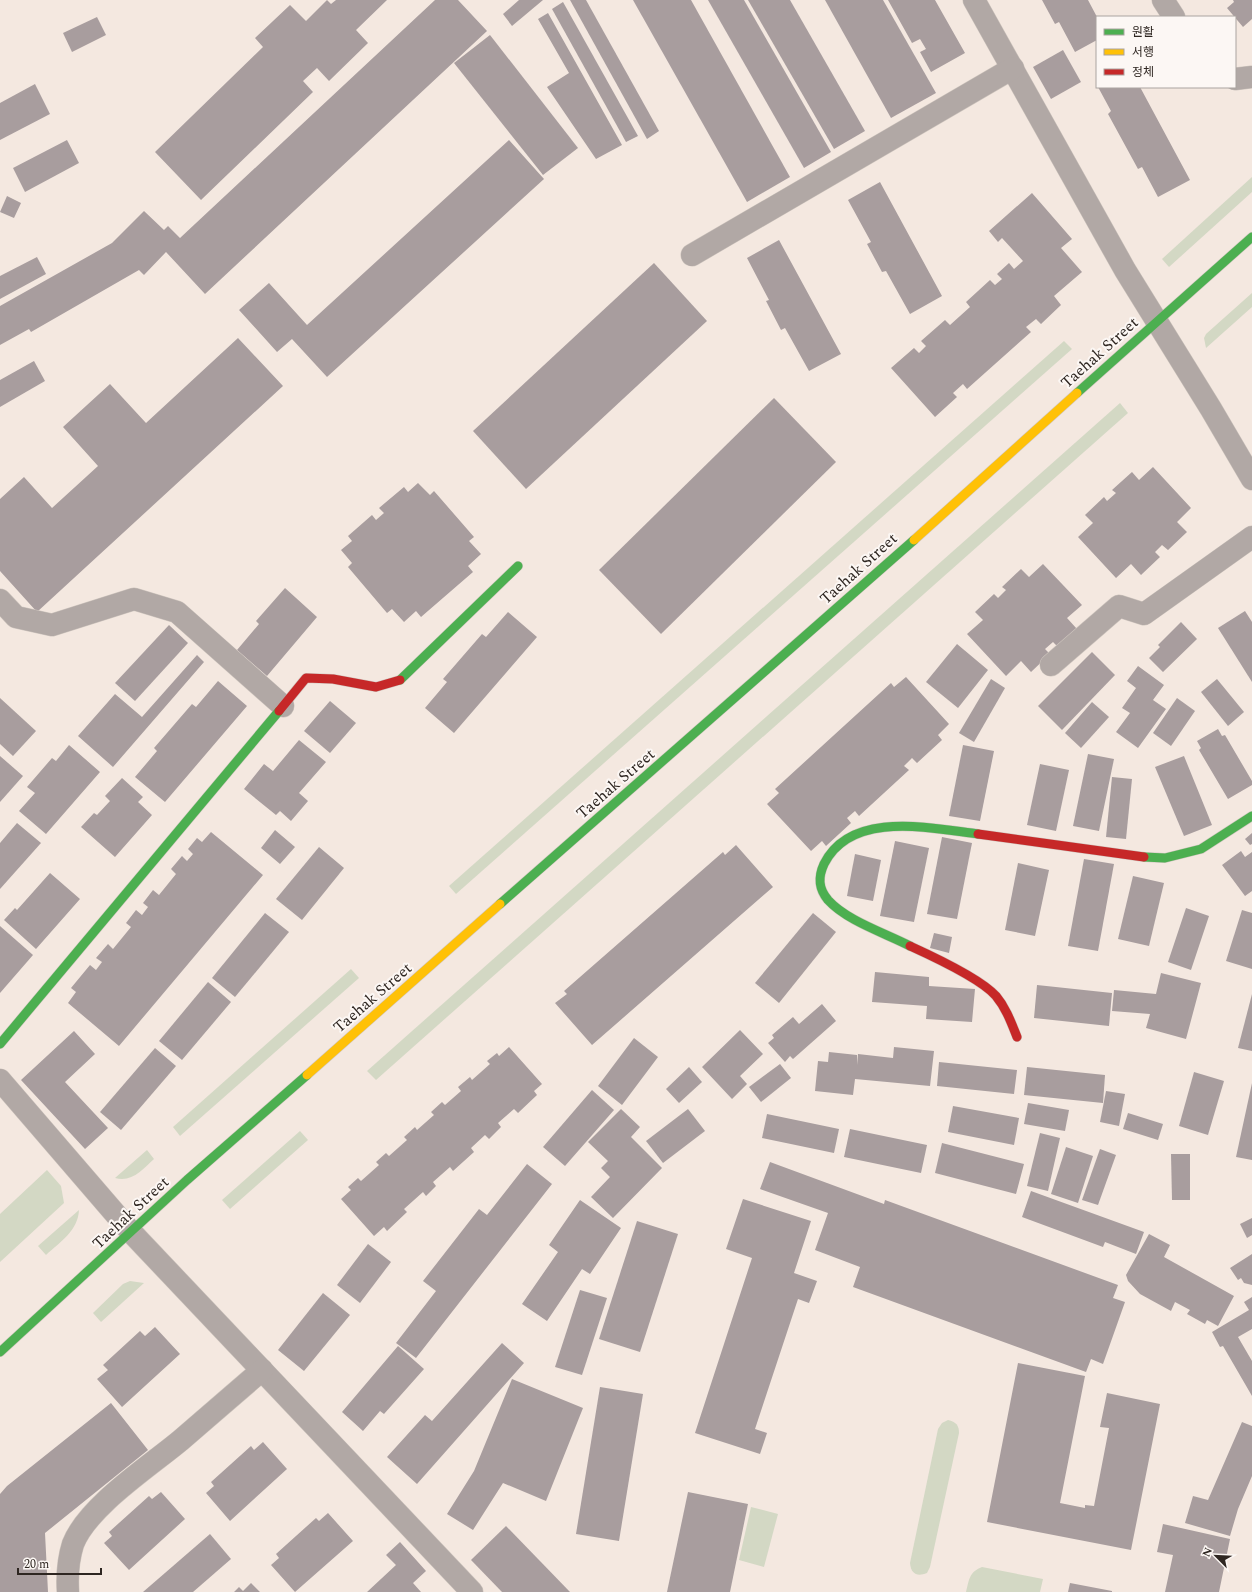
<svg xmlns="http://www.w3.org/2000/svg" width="1252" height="1592" font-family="Spectral,'Noto Sans KR',serif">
	<rect width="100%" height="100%" fill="#f4e8e0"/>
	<g fill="#d3d8c4">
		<path d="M1252 177V192L1169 267 1162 259Z"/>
		<path d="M1252 293V307L1206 348 1204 338 1206 334Z"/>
		<path d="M1064 341 1072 349 456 894 449 886Z"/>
		<path d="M1120 403 1128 413 376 1080 367 1071Z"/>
		<path d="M351 969 359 978 180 1136 173 1127Z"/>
		<path d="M300 1131 308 1140 230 1209 222 1200Z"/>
		<path d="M147 1150 154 1159C143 1169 132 1183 115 1178Z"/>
		<path d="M47 1170 61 1186 64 1203 0 1262V1214Z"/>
		<path d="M79 1210C78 1231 60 1242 46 1255L38 1246Z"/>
		<path d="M130 1281 144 1283 101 1322 93 1313 123 1284Z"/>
		<path d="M948 1420C956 1422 959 1425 959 1433L930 1567 927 1573C917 1577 911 1574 910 1563L938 1429 942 1423Z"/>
		<path d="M751 1507 778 1514 764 1567 739 1560Z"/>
		<path d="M982 1567 1043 1579 1040 1592H966C969 1580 969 1572 982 1567Z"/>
	</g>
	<g fill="#a89d9e">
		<path d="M327 0 331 4 336 0H387L356 30 368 43 329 81 317 68 303 81 313 92 201 200 155 152 263 47 255 38 290 5 306 21Z"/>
		<path d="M435 0H458L487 31 205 294 166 252 144 275 139 270 31 332 29 329 0 345V306L112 243 144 211 164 230 168 226 180 238Z"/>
		<path d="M519 0H543L512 26 503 14Z"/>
		<path d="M570 0H586L659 131 647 139Z"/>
		<path d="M633 0H691L790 177 747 202Z"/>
		<path d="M708 0H744L831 152 804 168Z"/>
		<path d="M748 0H790L865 131 834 149Z"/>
		<path d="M825 0H883L936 93 891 118Z"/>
		<path d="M888 0H935L965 53 931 72 920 52 926 49 920 39 912 43Z"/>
		<path d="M1042 0H1088L1097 17V40L1075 52 1059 22 1055 24Z"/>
		<path d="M1233 0H1252V19L1243 27 1227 8 1234 2Z"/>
		<path d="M563 2 638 136 626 142 552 9Z"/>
		<path d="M548 13 622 145 596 159 547 87 569 73 538 19Z"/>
		<path d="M97 17 106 35 72 52 63 33Z"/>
		<path d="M490 35 578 148 543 175 454 63Z"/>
		<path d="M1063 50 1081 82 1051 99 1033 67Z"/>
		<path d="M35 84 50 114 0 140V103Z"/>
		<path d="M1098 87H1140L1190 180 1158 197 1142 167 1138 169 1108 114 1111 111Z"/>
		<path d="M67 140 79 163 25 192 13 168Z"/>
		<path d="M509 140 544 179 327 377 292 339 277 352 239 310 269 283 307 325Z"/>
		<path d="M880 182 942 296 910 314 886 271 882 272 867 244 871 242 848 200Z"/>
		<path d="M1032 193 1072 239 1061 248 1082 272 1054 296 1061 305 1041 324 1036 319 1026 327 1031 332 967 389 963 384 953 393 957 397 935 417 891 368 914 348 919 353 926 346 921 341 945 320 950 325 970 307 966 302 990 280 995 285 1002 279 997 274 1009 263 1014 269 1023 261 1002 238 998 242 989 231Z"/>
		<path d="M7 196 21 203 14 218 0 212Z"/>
		<path d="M779 240 841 354 809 371 785 328 781 330 766 301 769 300 747 258Z"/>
		<path d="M37 257 46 274 0 299V276Z"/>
		<path d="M654 263 707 321 526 489 473 431Z"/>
		<path d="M238 338 283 386 37 612 0 571V499L24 477 52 508 98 466 63 427 110 384 146 423Z"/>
		<path d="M34 361 45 381 0 407V380Z"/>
		<path d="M774 398 836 462 661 634 599 570Z"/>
		<path d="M1153 467 1191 508 1177 522 1187 532 1168 550 1162 545 1155 552 1160 557 1141 575 1131 564 1116 578 1078 537 1093 523 1085 515 1104 497 1107 501 1116 493 1112 490 1132 472 1139 480Z"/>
		<path d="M418 483 430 495 434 491 474 537 469 541 481 554 468 566 473 572 421 617 416 611 404 622 392 609 387 613 348 567 352 563 341 550 352 541 348 536 372 515 376 520 384 513 379 508 404 487 408 492Z"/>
		<path d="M1043 564 1082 605 1067 618 1077 629 1058 647 1053 642 1045 649 1050 654 1031 672 1021 661 1006 676 967 634 983 620 975 612 994 594 998 598 1006 590 1002 587 1021 569 1029 577Z"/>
		<path d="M285 588 317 617 267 676 237 650 259 624 256 621Z"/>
		<path d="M1245 611 1252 622V682L1218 628Z"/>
		<path d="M508 612 537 637 454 733 425 708 447 682 443 679 482 634 486 637Z"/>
		<path d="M1181 622 1197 639 1163 672 1149 658 1160 647 1158 645Z"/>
		<path d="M169 625 188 643 135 701 115 683Z"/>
		<path d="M957 644 988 670 958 708 926 682Z"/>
		<path d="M1092 652 1115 675 1062 730 1038 706Z"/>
		<path d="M197 655 204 662 113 767 78 736 115 694 142 717Z"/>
		<path d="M1138 666 1164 685 1153 700 1166 709 1138 748 1116 732 1130 713 1122 708 1136 688 1127 681Z"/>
		<path d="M906 677 949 724 938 735 942 740 917 763 912 758 904 766 909 770 859 816 855 811 847 818 851 823 826 846 822 841 811 851 767 804 779 793 775 789 891 683 894 687Z"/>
		<path d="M991 679 1005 688 974 742 959 733Z"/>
		<path d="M1217 679 1244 712 1228 726 1201 692Z"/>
		<path d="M218 681 247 706 165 802 135 777 157 751 154 748 192 704 196 707Z"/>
		<path d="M0 698 36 731 13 756 0 744Z"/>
		<path d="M1177 698 1195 711 1171 746 1153 733Z"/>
		<path d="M330 701 356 723 330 753 304 731Z"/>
		<path d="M1092 702 1109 717 1081 748 1065 733Z"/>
		<path d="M1218 729 1222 736 1225 735 1252 781V785L1228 799 1199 750 1201 748 1197 741Z"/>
		<path d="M299 740 326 762 299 793 308 801 291 821 280 811 276 815 244 789 264 764 273 771Z"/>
		<path d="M69 745 100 772 46 834 19 811 35 793 27 787 52 758 56 761Z"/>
		<path d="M963 745 994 751 980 821 949 816Z"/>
		<path d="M1088 754 1114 759 1099 831 1073 826Z"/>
		<path d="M0 756 23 776 0 802Z"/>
		<path d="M1184 756 1212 825 1184 836 1155 767Z"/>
		<path d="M1040 764 1069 770 1056 831 1027 825Z"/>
		<path d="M1112 777 1132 779 1126 839 1106 837Z"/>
		<path d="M122 778 143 797 138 802 152 815 115 857 81 827 94 813 97 815 110 801 105 796Z"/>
		<path d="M17 823 41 843 0 889V843Z"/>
		<path d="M275 830 295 847 280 864 261 848Z"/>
		<path d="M211 832 263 875 119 1046 68 1003 76 992 71 988 90 965 96 970 102 962 96 958 108 944 113 949 131 927 126 923 136 910 142 915 148 907 143 903 153 890 159 895 176 874 171 869 182 856 187 861 193 854 188 849 197 838 202 842Z"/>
		<path d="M1252 833V844L1250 845 1245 839Z"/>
		<path d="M942 837 972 843 957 919 927 914Z"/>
		<path d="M895 841 929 848 914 922 880 916Z"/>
		<path d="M736 845 773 887 592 1045 555 1003 567 994 564 991 723 852 725 855Z"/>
		<path d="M319 847 344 868 302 920 276 899Z"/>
		<path d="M1241 851 1245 857 1252 852V891L1245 896 1222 865Z"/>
		<path d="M855 854 881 860 873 901 847 896Z"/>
		<path d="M1084 859 1114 864 1098 951 1068 946Z"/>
		<path d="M1018 863 1049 870 1035 936 1005 930Z"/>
		<path d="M50 873 80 899 36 949 4 920 15 908 17 910Z"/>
		<path d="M1133 876 1164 883 1149 946 1118 939Z"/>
		<path d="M1186 908 1209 916 1191 970 1168 962Z"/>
		<path d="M1242 910 1252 913V969L1226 961Z"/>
		<path d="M265 913 289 932 235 997 212 978Z"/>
		<path d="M813 913 836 932 779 1003 755 983Z"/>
		<path d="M0 926 33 955 0 993Z"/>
		<path d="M934 933 952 937 949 953 930 948Z"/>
		<path d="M875 972 929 977V986L975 989 972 1022 926 1019 927 1006 872 1002Z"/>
		<path d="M1161 973 1201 983 1186 1039 1146 1028 1150 1014 1112 1011 1114 990 1156 994Z"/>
		<path d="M208 982 231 1002 182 1060 159 1041Z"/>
		<path d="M1037 985 1112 993 1109 1026 1034 1018Z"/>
		<path d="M1252 994V1051L1238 1048Z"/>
		<path d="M822 1004 836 1021 793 1059 790 1056 785 1062 768 1043 774 1038 772 1035 793 1017 799 1024Z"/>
		<path d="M740 1030 763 1054 740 1076 747 1084 732 1099 702 1067Z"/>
		<path d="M74 1031 95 1054 65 1082 108 1128 85 1149 21 1080Z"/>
		<path d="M634 1038 658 1057 622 1105 598 1086Z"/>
		<path d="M509 1047 542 1084 534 1091 537 1095 518 1113 514 1109 498 1123 501 1127 489 1139 485 1135 471 1148 474 1152 453 1171 450 1167 433 1182 436 1186 426 1196 423 1192 404 1209 407 1212 387 1231 384 1227 374 1236 341 1199 351 1190 348 1187 358 1178 361 1181 379 1165 376 1162 386 1153 389 1156 407 1140 404 1137 415 1127 417 1130 434 1115 431 1112 442 1102 445 1105 461 1091 458 1087 470 1077 472 1080 490 1064 487 1061 497 1053 499 1056Z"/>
		<path d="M894 1047 934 1051 930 1086 855 1079 853 1095 815 1091 818 1061 828 1062 829 1052 857 1055V1065L858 1054 893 1058Z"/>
		<path d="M155 1048 176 1066 121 1130 100 1112Z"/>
		<path d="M939 1062 1017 1070 1014 1094 937 1086Z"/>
		<path d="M780 1064 791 1078 761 1102 749 1087Z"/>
		<path d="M689 1067 702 1082 679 1103 666 1089Z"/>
		<path d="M1027 1067 1105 1075 1103 1103 1024 1095Z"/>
		<path d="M1194 1072 1224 1081 1208 1135 1179 1126Z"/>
		<path d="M1252 1083V1160L1236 1157Z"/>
		<path d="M592 1090 614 1110 565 1166 543 1147Z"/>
		<path d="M1106 1091 1125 1094 1119 1126 1100 1122Z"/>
		<path d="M1028 1103 1069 1110 1065 1131 1024 1124Z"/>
		<path d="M953 1106 1019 1118 1014 1145 948 1132Z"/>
		<path d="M621 1109 640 1127 631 1137 662 1168 613 1218 591 1197 610 1177 601 1168 608 1161 588 1142Z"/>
		<path d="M688 1109 705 1131 663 1163 646 1141Z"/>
		<path d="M1128 1113 1163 1124 1158 1140 1123 1129Z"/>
		<path d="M767 1114 839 1129 834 1153 762 1138Z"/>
		<path d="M850 1129 927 1145 921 1173 844 1157Z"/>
		<path d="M1040 1133 1060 1138 1048 1191 1027 1186Z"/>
		<path d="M942 1143 1024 1164 1016 1194 935 1173Z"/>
		<path d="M1066 1147 1093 1156 1078 1203 1051 1194Z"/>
		<path d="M1100 1149 1116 1155 1098 1205 1082 1200Z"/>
		<path d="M1171 1154H1190V1200H1172Z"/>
		<path d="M770 1162 884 1204 885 1200 1118 1285 1113 1298 1125 1302 1103 1364 1091 1359 1086 1372 853 1287 860 1267 815 1250 828 1213 760 1189Z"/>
		<path d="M527 1164 552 1184 416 1358 396 1343 436 1291 423 1281 479 1209 487 1215Z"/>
		<path d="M1031 1191 1144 1232 1136 1254 1105 1242 1103 1247 1022 1217Z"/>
		<path d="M743 1199 811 1221 794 1273 817 1281 809 1303 798 1299 755 1429 767 1433 760 1454 695 1433 752 1258 726 1249Z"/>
		<path d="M580 1200 621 1228 590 1274 582 1269 547 1321 522 1304 558 1252 549 1245Z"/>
		<path d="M1252 1218V1235L1247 1238 1240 1224Z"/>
		<path d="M637 1221 678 1234 640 1352 599 1339Z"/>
		<path d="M1149 1234 1170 1245 1164 1257 1234 1296 1218 1326 1207 1320 1205 1324 1187 1314 1190 1310 1175 1302 1171 1311 1140 1294 1128 1281 1126 1275Z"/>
		<path d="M368 1244 391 1262 360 1303 337 1285Z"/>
		<path d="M1252 1254V1285L1244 1283 1241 1278 1238 1280 1230 1268Z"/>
		<path d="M580 1290 607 1298 582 1375 555 1367Z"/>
		<path d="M323 1293 350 1315 304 1371 278 1350Z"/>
		<path d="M1252 1297V1329L1238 1337 1252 1361V1396L1223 1346 1220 1347 1212 1332 1249 1310 1244 1302Z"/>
		<path d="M155 1327 180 1354 122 1407 97 1379 108 1370 103 1365 140 1331 145 1336Z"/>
		<path d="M502 1343 524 1363 417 1484 387 1457 425 1415 432 1421Z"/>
		<path d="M398 1346 424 1369 384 1414 380 1411 363 1431 342 1412Z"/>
		<path d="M1018 1363 1085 1376 1060 1503 1085 1508V1505L1094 1506 1109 1428 1100 1427 1107 1393 1160 1404 1131 1550 987 1522Z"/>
		<path d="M512 1379 583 1408 546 1501 503 1483 473 1530 447 1514 474 1471Z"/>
		<path d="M600 1387 643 1394 619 1541 576 1534Z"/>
		<path d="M111 1403 148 1450 45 1533 48 1592H0V1494L7 1486Z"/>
		<path d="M1242 1422 1252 1426V1476L1238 1509 1230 1536 1185 1523 1193 1496 1208 1500Z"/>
		<path d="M263 1442 287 1469 230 1521 206 1493 214 1486 211 1482 251 1446 254 1450Z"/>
		<path d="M161 1492 185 1519 129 1570 104 1543 112 1536 109 1532 149 1496 152 1499Z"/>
		<path d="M688 1492 748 1504 730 1592H667Z"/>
		<path d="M328 1513 353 1541 295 1592 271 1565 279 1558 276 1554 316 1518 319 1521Z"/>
		<path d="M1163 1524 1230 1539 1219 1592H1165L1173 1555 1157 1552Z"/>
		<path d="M506 1526 570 1592H502L471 1560Z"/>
		<path d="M210 1534 231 1559 193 1592H143Z"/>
		<path d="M400 1542 426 1571 413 1583 421 1592H367L396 1565 386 1555Z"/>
		<path d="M251 1583 260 1592H234L239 1587 243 1591Z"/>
		<path d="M1070 1583 1112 1591V1592H1068Z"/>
	</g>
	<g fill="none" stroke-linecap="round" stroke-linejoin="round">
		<g stroke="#cfc6bf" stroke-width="23">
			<g id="street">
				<path d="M974 0 1125 270 1211 409 1252 479"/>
				<path d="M1163 0 1174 17"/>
				<path d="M1235 79 1252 77"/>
				<path d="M692 255 1013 68"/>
				<path d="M0 600 16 617 52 625 134 599 177 612 283 706"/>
				<path d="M1051 665 1119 606 1144 614 1252 537"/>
				<path d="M0 1080 131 1232 472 1592"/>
				<path d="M68 1592C67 1576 68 1560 73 1544 88 1506 150 1466 181 1440 208 1417 235 1393 262 1370"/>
			</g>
		</g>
		<g stroke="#cfc6bf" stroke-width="10">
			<g id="fast">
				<path d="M1077 393 1252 237"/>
				<path d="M400 680 518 566"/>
				<path d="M1144 857 1165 858 1201 849 1252 816"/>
				<path d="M500 904 914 540"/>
				<path d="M910 946C885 933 847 921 828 900 818 888 818 877 824 864 851 810 930 828 978 834"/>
				<path d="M0 1044 279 711"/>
				<path d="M0 1352 187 1180 307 1075"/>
			</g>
		</g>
		<g stroke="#cfc6bf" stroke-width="10">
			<g id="slow">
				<path d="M914 540 1077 393"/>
				<path d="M307 1075 500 904"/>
			</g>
		</g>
		<g stroke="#cfc6bf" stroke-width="10">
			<g id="jam">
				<path d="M279 711 306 678 333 679 376 687 400 680"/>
				<path d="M978 834 1144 857"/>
				<path d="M910 946C932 956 981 979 996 996 1006 1008 1011 1022 1017 1037"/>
			</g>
		</g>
		<use href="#street" stroke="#b1a8a5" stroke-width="22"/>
		<use href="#fast" stroke="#4caf50" stroke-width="9"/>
		<use href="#slow" stroke="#ffc107" stroke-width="9"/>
		<use href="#jam" stroke="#c62828" stroke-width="9"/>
	</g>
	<g text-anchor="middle" stroke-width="4" stroke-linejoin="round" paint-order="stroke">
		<g font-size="16" fill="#2e2621" stroke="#fcf7f4">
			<text transform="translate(1099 352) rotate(-42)" y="6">Taehak Street</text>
			<text transform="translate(858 568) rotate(-42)" y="6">Taehak Street</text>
			<text transform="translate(615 783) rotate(-41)" y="6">Taehak Street</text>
			<text transform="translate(372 997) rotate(-41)" y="6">Taehak Street</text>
			<text transform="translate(130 1212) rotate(-43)" y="6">Taehak Street</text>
		</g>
	</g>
	<rect x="1096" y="16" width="140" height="72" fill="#fcf7f4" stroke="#aaa3a0"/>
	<rect x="1104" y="29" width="20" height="6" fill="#4caf50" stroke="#aaa3a0"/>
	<text x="1132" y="36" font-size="12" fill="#2e2621">원활</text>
	<rect x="1104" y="49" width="20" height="6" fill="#ffc107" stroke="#aaa3a0"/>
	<text x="1132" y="56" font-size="12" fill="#2e2621">서행</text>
	<rect x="1104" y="69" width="20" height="6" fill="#c62828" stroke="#aaa3a0"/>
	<text x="1132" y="76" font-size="12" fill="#2e2621">정체</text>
	<g transform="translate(1216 1556) rotate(294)" stroke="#fcf7f4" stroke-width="3" paint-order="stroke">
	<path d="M0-3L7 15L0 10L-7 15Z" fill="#2e2621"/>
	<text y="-6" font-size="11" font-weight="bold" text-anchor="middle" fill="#2e2621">N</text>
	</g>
	<path d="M18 1568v6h83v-6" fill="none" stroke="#2e2621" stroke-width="2"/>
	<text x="24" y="1568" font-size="12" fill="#2e2621" stroke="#fcf7f4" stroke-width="3" paint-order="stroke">20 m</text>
</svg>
